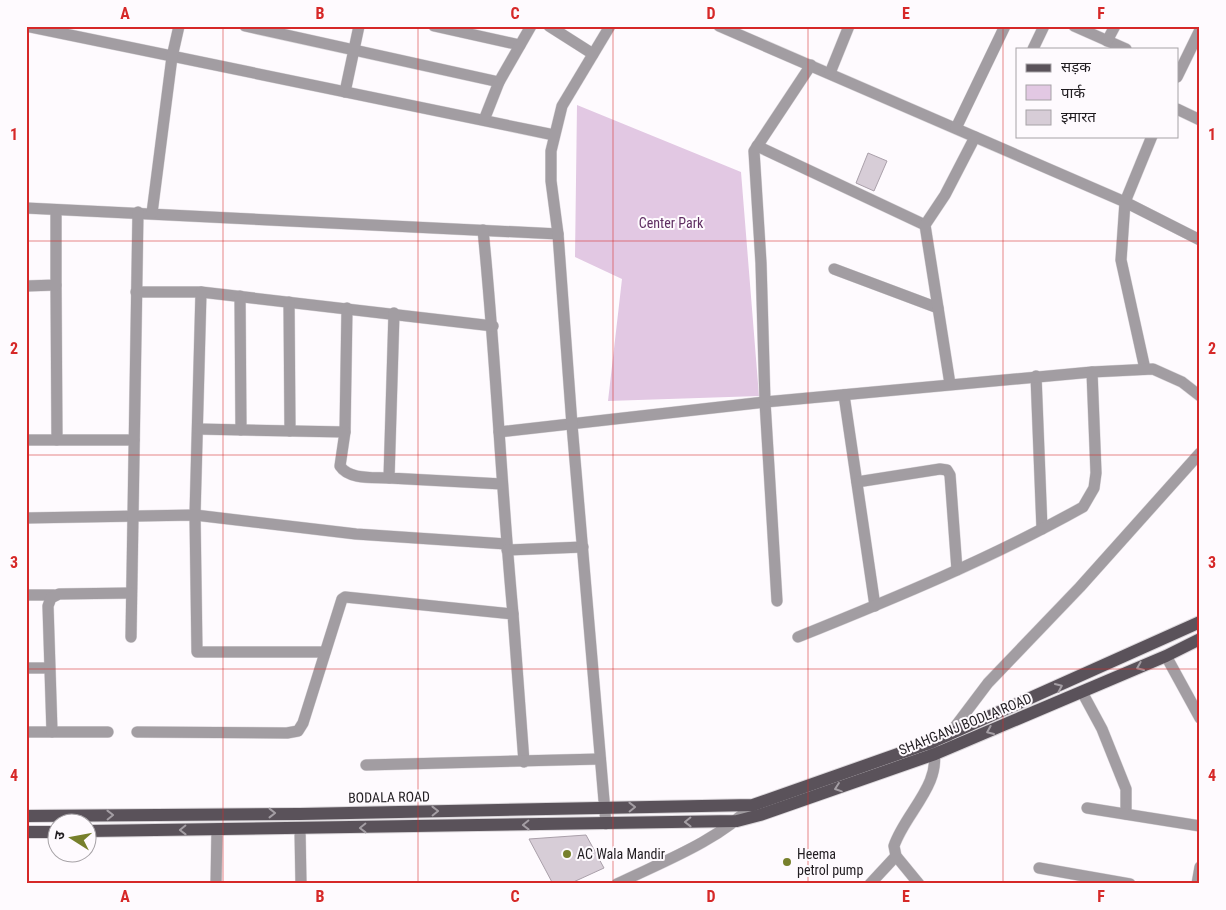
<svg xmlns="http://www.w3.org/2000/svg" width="1226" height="910" font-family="'Roboto Condensed','Noto Sans Devanagari',sans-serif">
	<rect width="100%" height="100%" fill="#fefafe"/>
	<path fill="#e2c8e3" d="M577 105 741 172 759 396 608 401 622 279 575 257Z"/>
	<g fill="#d7cdd7" stroke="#aaa0aa">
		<path d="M868 153 887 161 874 191 856 183Z"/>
		<path d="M586 835 604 868 569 884H553L529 839Z"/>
	</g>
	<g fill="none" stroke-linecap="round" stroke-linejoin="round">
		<g stroke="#dbd7db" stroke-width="12">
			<g id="minor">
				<path d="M26 26 554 135"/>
				<path d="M245 26 499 82"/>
				<path d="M434 26 520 45"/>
				<path d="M549 26 593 54"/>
				<path d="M719 26 1125 202 1200 240"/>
				<path d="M1074 26 1126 49"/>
				<path d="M1107 41 1115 26"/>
				<path d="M1033 49 1044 26"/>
				<path d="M830 73 849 26"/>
				<path d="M1177 77 1200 30"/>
				<path d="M345 92 359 26"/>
				<path d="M1177 109 1200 120"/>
				<path d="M484 120 499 82 531 26"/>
				<path d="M956 128 1005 26"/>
				<path d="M757 146 925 225"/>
				<path d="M26 208 558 234"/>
				<path d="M152 213 172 57 179 26"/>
				<path d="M483 230C496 358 501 486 513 614"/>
				<path d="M834 269 938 308"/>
				<path d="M56 285 57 440"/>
				<path d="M26 286 56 285V211"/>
				<path d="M136 292H201L493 326"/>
				<path d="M201 292 195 515 197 652H325"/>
				<path d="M240 296 241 430"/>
				<path d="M289 302 290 431"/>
				<path d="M394 313 389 478 502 484"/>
				<path d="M1145 369 1121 260 1125 202 1152 136"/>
				<path d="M1036 376 1042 529"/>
				<path d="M950 384 925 225 945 195 975 137"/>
				<path d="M844 395 875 606"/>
				<path d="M198 429 345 432 347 308"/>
				<path d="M345 432 340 466C349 480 374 477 389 478"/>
				<path d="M499 432 765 402 1092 372 1153 369 1182 382 1200 396"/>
				<path d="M26 440H134"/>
				<path d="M857 482 940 469 947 470 950 475 957 570"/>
				<path d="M26 518 195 515 356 534 506 544"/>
				<path d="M507 550 583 547"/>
				<path d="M26 595H54"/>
				<path d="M777 601 765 402 761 263 754 151 811 65"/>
				<path d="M131 637 138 212"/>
				<path d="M798 637C895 598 992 558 1083 507L1094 488 1096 473 1092 372"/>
				<path d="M1166 656 1200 718"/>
				<path d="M26 668H48"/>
				<path d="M1082 692 1102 729 1126 789V814"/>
				<path d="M26 732H108"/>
				<path d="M52 732 48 606 51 598 59 594 131 593"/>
				<path d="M137 732 287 733 298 731 303 723 342 599 345 597 513 614 524 762"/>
				<path d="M948 736 988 683 1080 587 1200 453"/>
				<path d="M366 765 600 759"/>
				<path d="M1087 808 1200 826"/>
				<path d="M606 824 572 425 558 234 551 181V151L562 106 610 26"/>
				<path d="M300 830 301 884"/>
				<path d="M1039 868 1130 884"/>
				<path d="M216 884 217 829"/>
				<path d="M617 884C664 861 716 842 753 805"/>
				<path d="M870 884 896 856"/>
				<path d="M919 884 896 856 894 846C905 813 943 784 933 747"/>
				<path d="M1197 884 1200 867"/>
			</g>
		</g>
		<g stroke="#dbd7db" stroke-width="14">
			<g id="major">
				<path d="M26 816 300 814 753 805 932 742 1200 622"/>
				<path d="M88 831 737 821 760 815 935 754 1166 656 1200 639"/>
				<path d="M26 832H58"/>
			</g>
		</g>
		<use href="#minor" stroke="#a29da2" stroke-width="11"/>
		<use href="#major" stroke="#5a525a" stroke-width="12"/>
	</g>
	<defs><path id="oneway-chevron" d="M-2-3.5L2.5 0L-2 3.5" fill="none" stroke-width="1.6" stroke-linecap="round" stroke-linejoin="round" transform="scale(1.25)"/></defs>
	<g stroke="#a49ea4">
		<use href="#oneway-chevron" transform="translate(1140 667) rotate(157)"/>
		<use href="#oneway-chevron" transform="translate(1059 687) rotate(-24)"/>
		<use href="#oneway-chevron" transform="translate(990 731) rotate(157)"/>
		<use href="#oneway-chevron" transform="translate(838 788) rotate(161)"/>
		<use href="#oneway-chevron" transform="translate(632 807) rotate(-1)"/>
		<use href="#oneway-chevron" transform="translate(435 811) rotate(-1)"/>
		<use href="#oneway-chevron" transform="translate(272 813)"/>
		<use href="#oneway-chevron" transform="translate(110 815) rotate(-1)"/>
		<use href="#oneway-chevron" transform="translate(688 822) rotate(179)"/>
		<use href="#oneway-chevron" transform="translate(526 825) rotate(179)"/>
		<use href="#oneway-chevron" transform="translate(363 828) rotate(179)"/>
		<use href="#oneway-chevron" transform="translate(183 830) rotate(179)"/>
	</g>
	<path fill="none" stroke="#d62828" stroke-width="1" stroke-opacity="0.55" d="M223 26V884M418 26V884M613 26V884M808 26V884M1003 26V884M26 241H1200M26 455H1200M26 669H1200"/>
	<g fill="#77802c" stroke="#fefafe" stroke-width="2">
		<circle cx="567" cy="854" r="5"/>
		<circle cx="787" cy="862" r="5"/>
	</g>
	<g text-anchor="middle" stroke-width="4" stroke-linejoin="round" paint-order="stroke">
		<g font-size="14" fill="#5f2d62" stroke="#fefafe">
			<text x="671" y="228">Center Park</text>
		</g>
		<g font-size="14" fill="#211d21" stroke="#fefafe">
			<text transform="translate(965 724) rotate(-22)" y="5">SHAHGANJ BODLA ROAD</text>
			<text transform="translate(389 797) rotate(-1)" y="5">BODALA ROAD</text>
		</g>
		<g font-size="14" fill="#211d21" stroke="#fefafe" text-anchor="start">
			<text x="577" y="859">AC Wala Mandir</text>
			<text x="797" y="859">Heema<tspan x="797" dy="16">petrol pump</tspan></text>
		</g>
	</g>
	<rect width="1226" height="910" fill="none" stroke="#fefafe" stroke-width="55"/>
	<rect x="1016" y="48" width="162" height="90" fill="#fefafe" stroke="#a6a2a6"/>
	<rect x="1026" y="64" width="25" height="8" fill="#5a525a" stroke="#a6a2a6"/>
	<text x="1061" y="72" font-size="15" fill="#211d21">सड़क</text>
	<rect x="1026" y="85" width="25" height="15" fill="#e2c8e3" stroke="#a6a2a6"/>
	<text x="1061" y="98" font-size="15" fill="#211d21">पार्क</text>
	<rect x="1026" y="110" width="25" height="15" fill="#d7cdd7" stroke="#a6a2a6"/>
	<text x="1061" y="122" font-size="15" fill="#211d21">इमारत</text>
	<g transform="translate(72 838) rotate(281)"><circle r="24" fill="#fefafe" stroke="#a6a2a6"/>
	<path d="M0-4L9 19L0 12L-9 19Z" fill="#77802c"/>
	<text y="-8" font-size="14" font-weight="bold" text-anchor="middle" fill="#211d21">उ</text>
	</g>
	<rect x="28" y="28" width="1170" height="854" fill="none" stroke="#d62828" stroke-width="2"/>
	<g font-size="16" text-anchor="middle" font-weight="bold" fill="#d62828">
		<text x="125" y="19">A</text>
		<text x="320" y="19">B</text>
		<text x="515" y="19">C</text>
		<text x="711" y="19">D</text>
		<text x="906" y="19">E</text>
		<text x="1101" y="19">F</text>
		<text x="14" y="140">1</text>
		<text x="1212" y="140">1</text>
		<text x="14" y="354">2</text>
		<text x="1212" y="354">2</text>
		<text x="14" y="568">3</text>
		<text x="1212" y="568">3</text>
		<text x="14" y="781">4</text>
		<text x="1212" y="781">4</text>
		<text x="125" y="902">A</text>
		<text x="320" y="902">B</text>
		<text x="515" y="902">C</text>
		<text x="711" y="902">D</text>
		<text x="906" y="902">E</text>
		<text x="1101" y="902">F</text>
	</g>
</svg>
